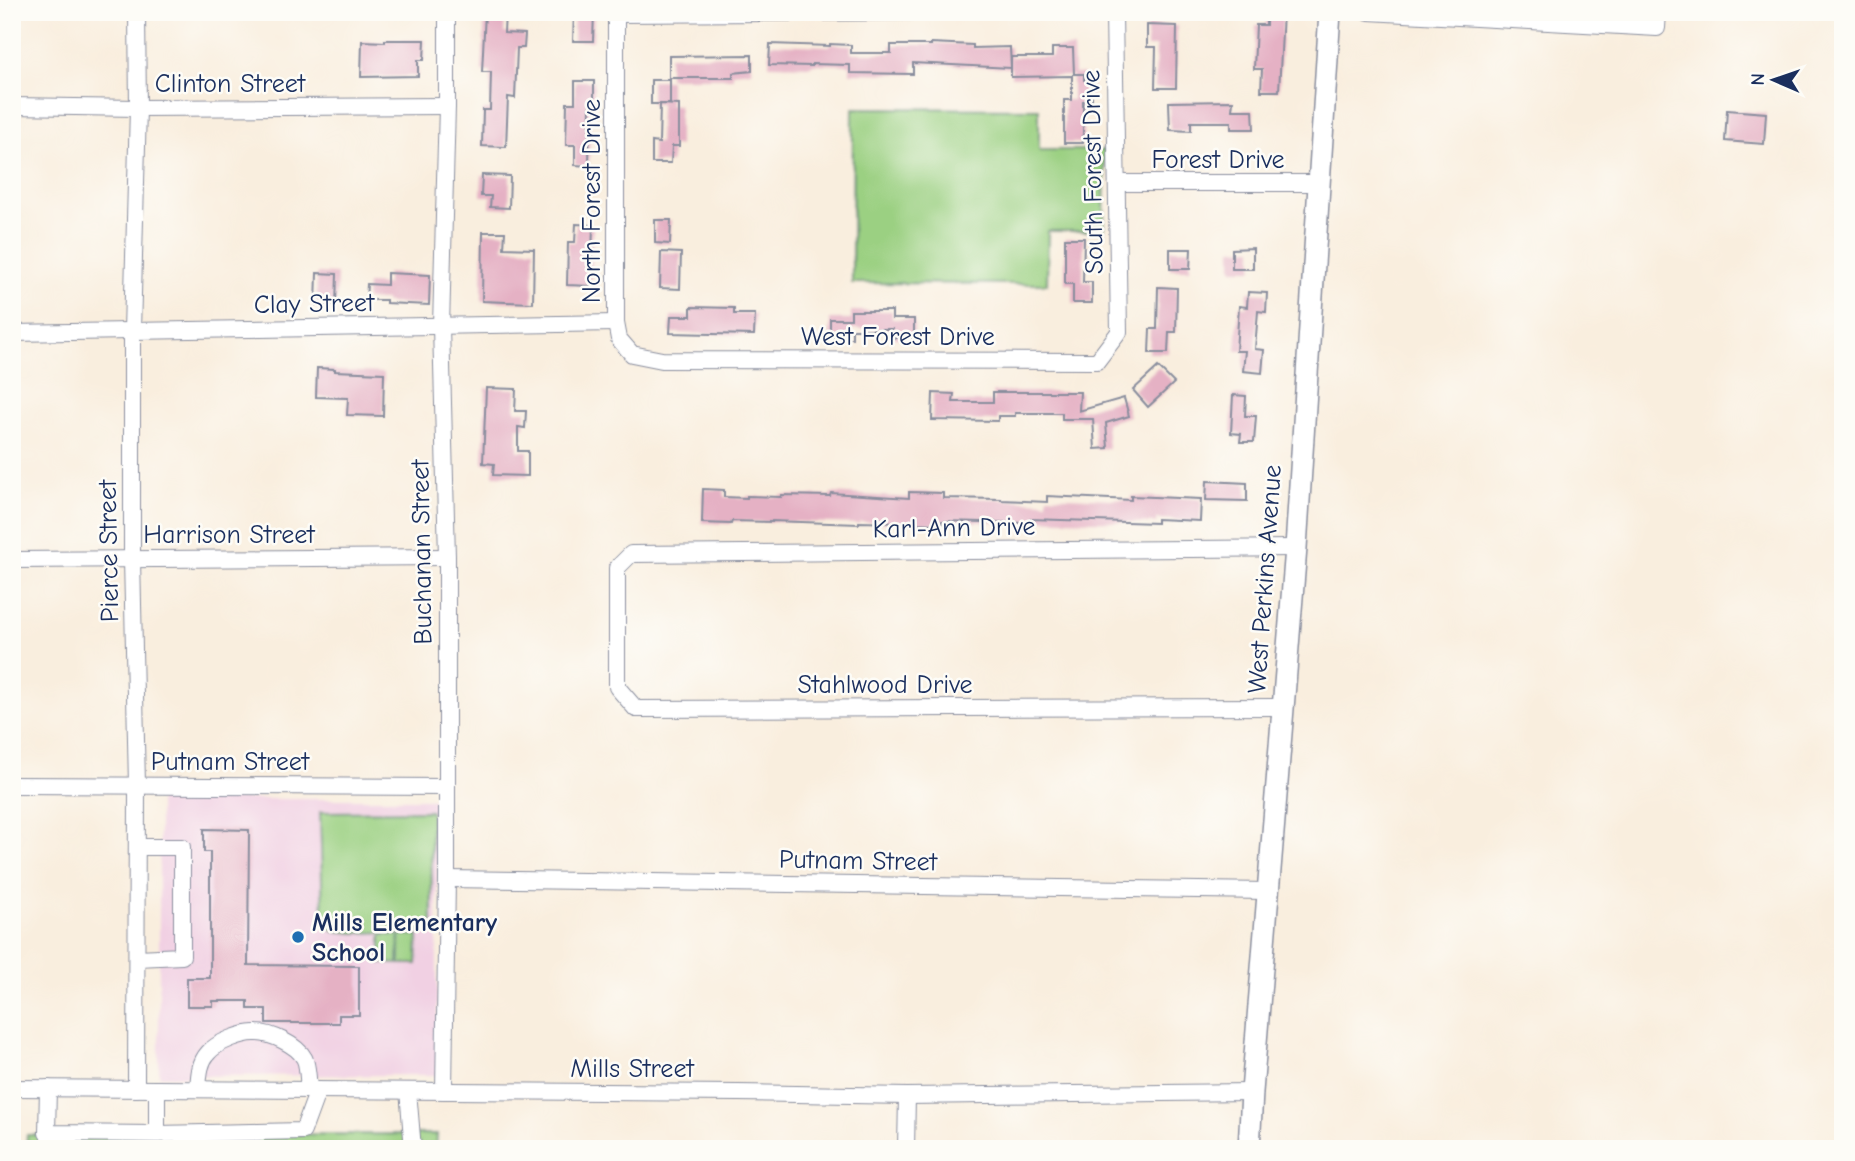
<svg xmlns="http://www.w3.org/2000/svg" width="1855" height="1161" font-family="'Comic Neue',sans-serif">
	<rect width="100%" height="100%" fill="#fdfcf7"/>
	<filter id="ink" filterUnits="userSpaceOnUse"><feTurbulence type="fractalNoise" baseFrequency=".0143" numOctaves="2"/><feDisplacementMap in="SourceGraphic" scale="14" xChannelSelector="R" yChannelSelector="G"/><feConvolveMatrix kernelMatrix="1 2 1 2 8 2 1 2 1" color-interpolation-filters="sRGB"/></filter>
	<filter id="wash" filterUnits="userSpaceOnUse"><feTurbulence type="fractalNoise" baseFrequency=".00686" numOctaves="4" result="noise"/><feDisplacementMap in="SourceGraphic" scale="28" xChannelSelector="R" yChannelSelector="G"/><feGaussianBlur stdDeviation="1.57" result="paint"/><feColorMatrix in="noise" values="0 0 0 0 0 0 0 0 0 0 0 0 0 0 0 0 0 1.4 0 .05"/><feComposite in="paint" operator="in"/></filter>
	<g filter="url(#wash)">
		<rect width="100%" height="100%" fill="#f9eede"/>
		<path fill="#f1d0e3" d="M159 799H437V1075L159 1076Z"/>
		<g fill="#9bd082" stroke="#5b8070" stroke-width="2">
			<path d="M853 108 1039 109V150H1105L1104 231H1048L1047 284 852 283Z"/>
			<path d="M431 811 432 931 355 933 334 931 327 925 323 915 320 812Z"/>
			<path d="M381 935H399L398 964 381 963Z"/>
			<path d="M400 935H418L417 964H400Z"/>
			<path d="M437 1134 436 1149H26L27 1135Z"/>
		</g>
		<g id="blocks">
			<g fill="#e5b1c4">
				<path d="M485 12H505L504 33 525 34 524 48H517L515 98 508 97 506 147 482 146 483 110H490L491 72H482Z"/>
				<path d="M574 12H594L593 41H573Z"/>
				<path d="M1266 12H1283L1279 91H1261L1262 69H1254L1256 25H1266Z"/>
				<path d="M1147 25 1177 26 1176 88H1155L1156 47H1147Z"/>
				<path d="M385 40H425L424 60H418V76L361 77 362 41 385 42Z"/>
				<path d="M931 43 973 45V48L1010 47 1011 68 913 63V74L850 73V65L812 64V66L769 65 770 44 830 46V44L851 45V53H891V45H931Z"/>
				<path d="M1052 48H1073L1074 74H1084V80H1092V101H1083V143H1064V100H1072V76L1011 77V57H1052Z"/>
				<path d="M752 55V71L733 73V78H669V56Z"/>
				<rect x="651" y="80" width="19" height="24"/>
				<path d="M575 81H594V104H590L589 166 575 165V145H566L567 103H575Z"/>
				<path d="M1233 101 1232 110H1253L1254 129H1231V122H1191V131L1170 130 1169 102Z"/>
				<path d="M660 104 679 105V146H672L671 163H652V142L659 143Z"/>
				<path d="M1727 110 1766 113 1764 144 1725 141Z"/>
				<path d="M482 175 510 176 509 208 490 207 491 196H481Z"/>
				<path d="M655 220H671L670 244 655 243Z"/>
				<path d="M576 224 593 225 591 286 567 285 568 242H575Z"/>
				<path d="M483 232H505L504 248 534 249 533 303 482 301Z"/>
				<path d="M1065 238H1084L1083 282H1092V303H1073V284H1065Z"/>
				<path d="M1253 248V269H1232V249Z"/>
				<path d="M1170 249H1191L1190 269H1170Z"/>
				<path d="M661 252 681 253 680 289 660 288Z"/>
				<path d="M317 273 337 274 336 305H316Z"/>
				<path d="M387 273 430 275 429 305 386 303V300H366L367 284 387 285Z"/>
				<path d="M1158 287 1177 288 1176 332H1169L1168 353H1149L1150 329H1157Z"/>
				<path d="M1248 292 1267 293 1266 312 1258 311 1255 349 1264 350 1262 373 1243 371 1245 351H1236L1239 306 1247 307Z"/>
				<path d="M691 307 734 308V314H755L754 335 670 333 671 316H691Z"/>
				<path d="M851 311H892V319H914V338H892V329H852V338H830V319H851Z"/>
				<path d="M1158 367 1174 383 1148 407 1133 390Z"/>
				<path d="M317 368 335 369V371L384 373 383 416 347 415 348 398 316 397Z"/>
				<path d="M486 388 516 389 515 411H526L525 428 518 427V451H528V476L493 475 494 464 483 463Z"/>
				<path d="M993 392H1080L1079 411 1124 398 1129 416 1106 423 1108 448 1095 449 1093 419H1062V413H1015V416H998V421L932 420 933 393 954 394 953 402H993Z"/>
				<path d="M1233 395 1246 396 1245 416H1256L1254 442H1240L1241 434 1231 433Z"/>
				<path d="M1207 481 1247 483V501L1206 500Z"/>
				<path d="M703 489 724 490V497L747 498V496L781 497V495L830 496 831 493 909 498V492L943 493V498L1001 499V500L1047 502V496L1131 500V496L1201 499 1200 521 1157 519V523L1030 519V523L942 521V524L859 522V524L772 521V522L732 521 731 524 702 523Z"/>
				<path d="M204 829 249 830 248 965 359 966V1015H339V1023H266V1009H248V1001H213V1006H187V978H210V852H204Z"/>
			</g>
		</g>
	</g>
	<g filter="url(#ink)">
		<use href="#blocks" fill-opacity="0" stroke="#8a8e9e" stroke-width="2"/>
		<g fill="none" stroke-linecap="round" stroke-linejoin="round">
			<g stroke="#8a8e9e" stroke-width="18">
				<g id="minor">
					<path d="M616 12V323L619 339 632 354 662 360 1097 361 1119 332 1114 12"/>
					<path d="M1369 12 1657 28 1658 12"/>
					<path d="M616 14 922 12"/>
					<path d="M12 106 138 108 447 106"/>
					<path d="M1118 183H1318"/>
					<path d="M12 333 616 323"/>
					<path d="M12 560 447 557"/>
					<path d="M1283 707 636 709 617 687V568L631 554 1296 548"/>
					<path d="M12 785 447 787"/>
					<path d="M447 879 1268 891"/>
					<path d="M137 958 182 956V847H137"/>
					<path d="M12 1088 738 1093 907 1096 1252 1092"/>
					<path d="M48 1088 47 1133 157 1134 303 1131 318 1090"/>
					<path d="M136 1089 137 785 132 559V331L138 108 137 12"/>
					<path d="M198 1089C199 1076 199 1063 208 1053 217 1042 244 1032 257 1033 271 1033 297 1045 304 1058 308 1064 308 1082 309 1090"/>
					<path d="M408 1091 413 1149"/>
					<path d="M444 1091 447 879V557L441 326 447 106V12"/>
					<path d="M157 1134V1089"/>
					<path d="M906 1149 907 1096"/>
				</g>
			</g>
			<g stroke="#8a8e9e" stroke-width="24">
				<path id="major" d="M1249 1149 1252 1092 1296 548 1330 12"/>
			</g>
			<use href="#minor" stroke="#fff" stroke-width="16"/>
			<use href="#major" stroke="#fff" stroke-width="21"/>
		</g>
	</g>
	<circle fill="#1f6fb2" stroke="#fdfcf7" stroke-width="2.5" cx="298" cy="937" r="7"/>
	<g text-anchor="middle" stroke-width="5" stroke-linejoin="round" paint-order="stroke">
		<g font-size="26" fill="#1b2f5e" stroke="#fdfcf7">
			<text x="230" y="92">Clinton Street</text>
			<text x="1218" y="168">Forest Drive</text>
			<text transform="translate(1092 172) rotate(-91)" y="9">South Forest Drive</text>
			<text transform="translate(591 201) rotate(-90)" y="9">North Forest Drive</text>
			<text transform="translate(314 303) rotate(-1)" y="9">Clay Street</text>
			<text x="898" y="345">West Forest Drive</text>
			<text transform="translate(954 527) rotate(-1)" y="9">Karl-Ann Drive</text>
			<text x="229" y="543">Harrison Street</text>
			<text transform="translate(108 551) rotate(-91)" y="9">Pierce Street</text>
			<text transform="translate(421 552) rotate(-91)" y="9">Buchanan Street</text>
			<text transform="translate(1264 579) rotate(-86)" y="9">West Perkins Avenue</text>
			<text x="885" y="693">Stahlwood Drive</text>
			<text x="230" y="770">Putnam Street</text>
			<text transform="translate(858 860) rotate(1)" y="9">Putnam Street</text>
			<text x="632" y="1077">Mills Street</text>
		</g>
		<g font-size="26" font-weight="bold" fill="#1b2f5e" stroke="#fdfcf7" text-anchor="start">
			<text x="312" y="931">Mills Elementary<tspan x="312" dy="30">School</tspan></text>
		</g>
	</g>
	<rect width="1855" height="1161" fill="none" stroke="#fdfcf7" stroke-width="42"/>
	<g transform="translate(1774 80) rotate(272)" stroke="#fdfcf7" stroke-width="5" paint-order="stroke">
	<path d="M0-5L12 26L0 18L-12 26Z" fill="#1b2f5e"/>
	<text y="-10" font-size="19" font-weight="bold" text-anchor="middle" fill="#1b2f5e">N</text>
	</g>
</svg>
